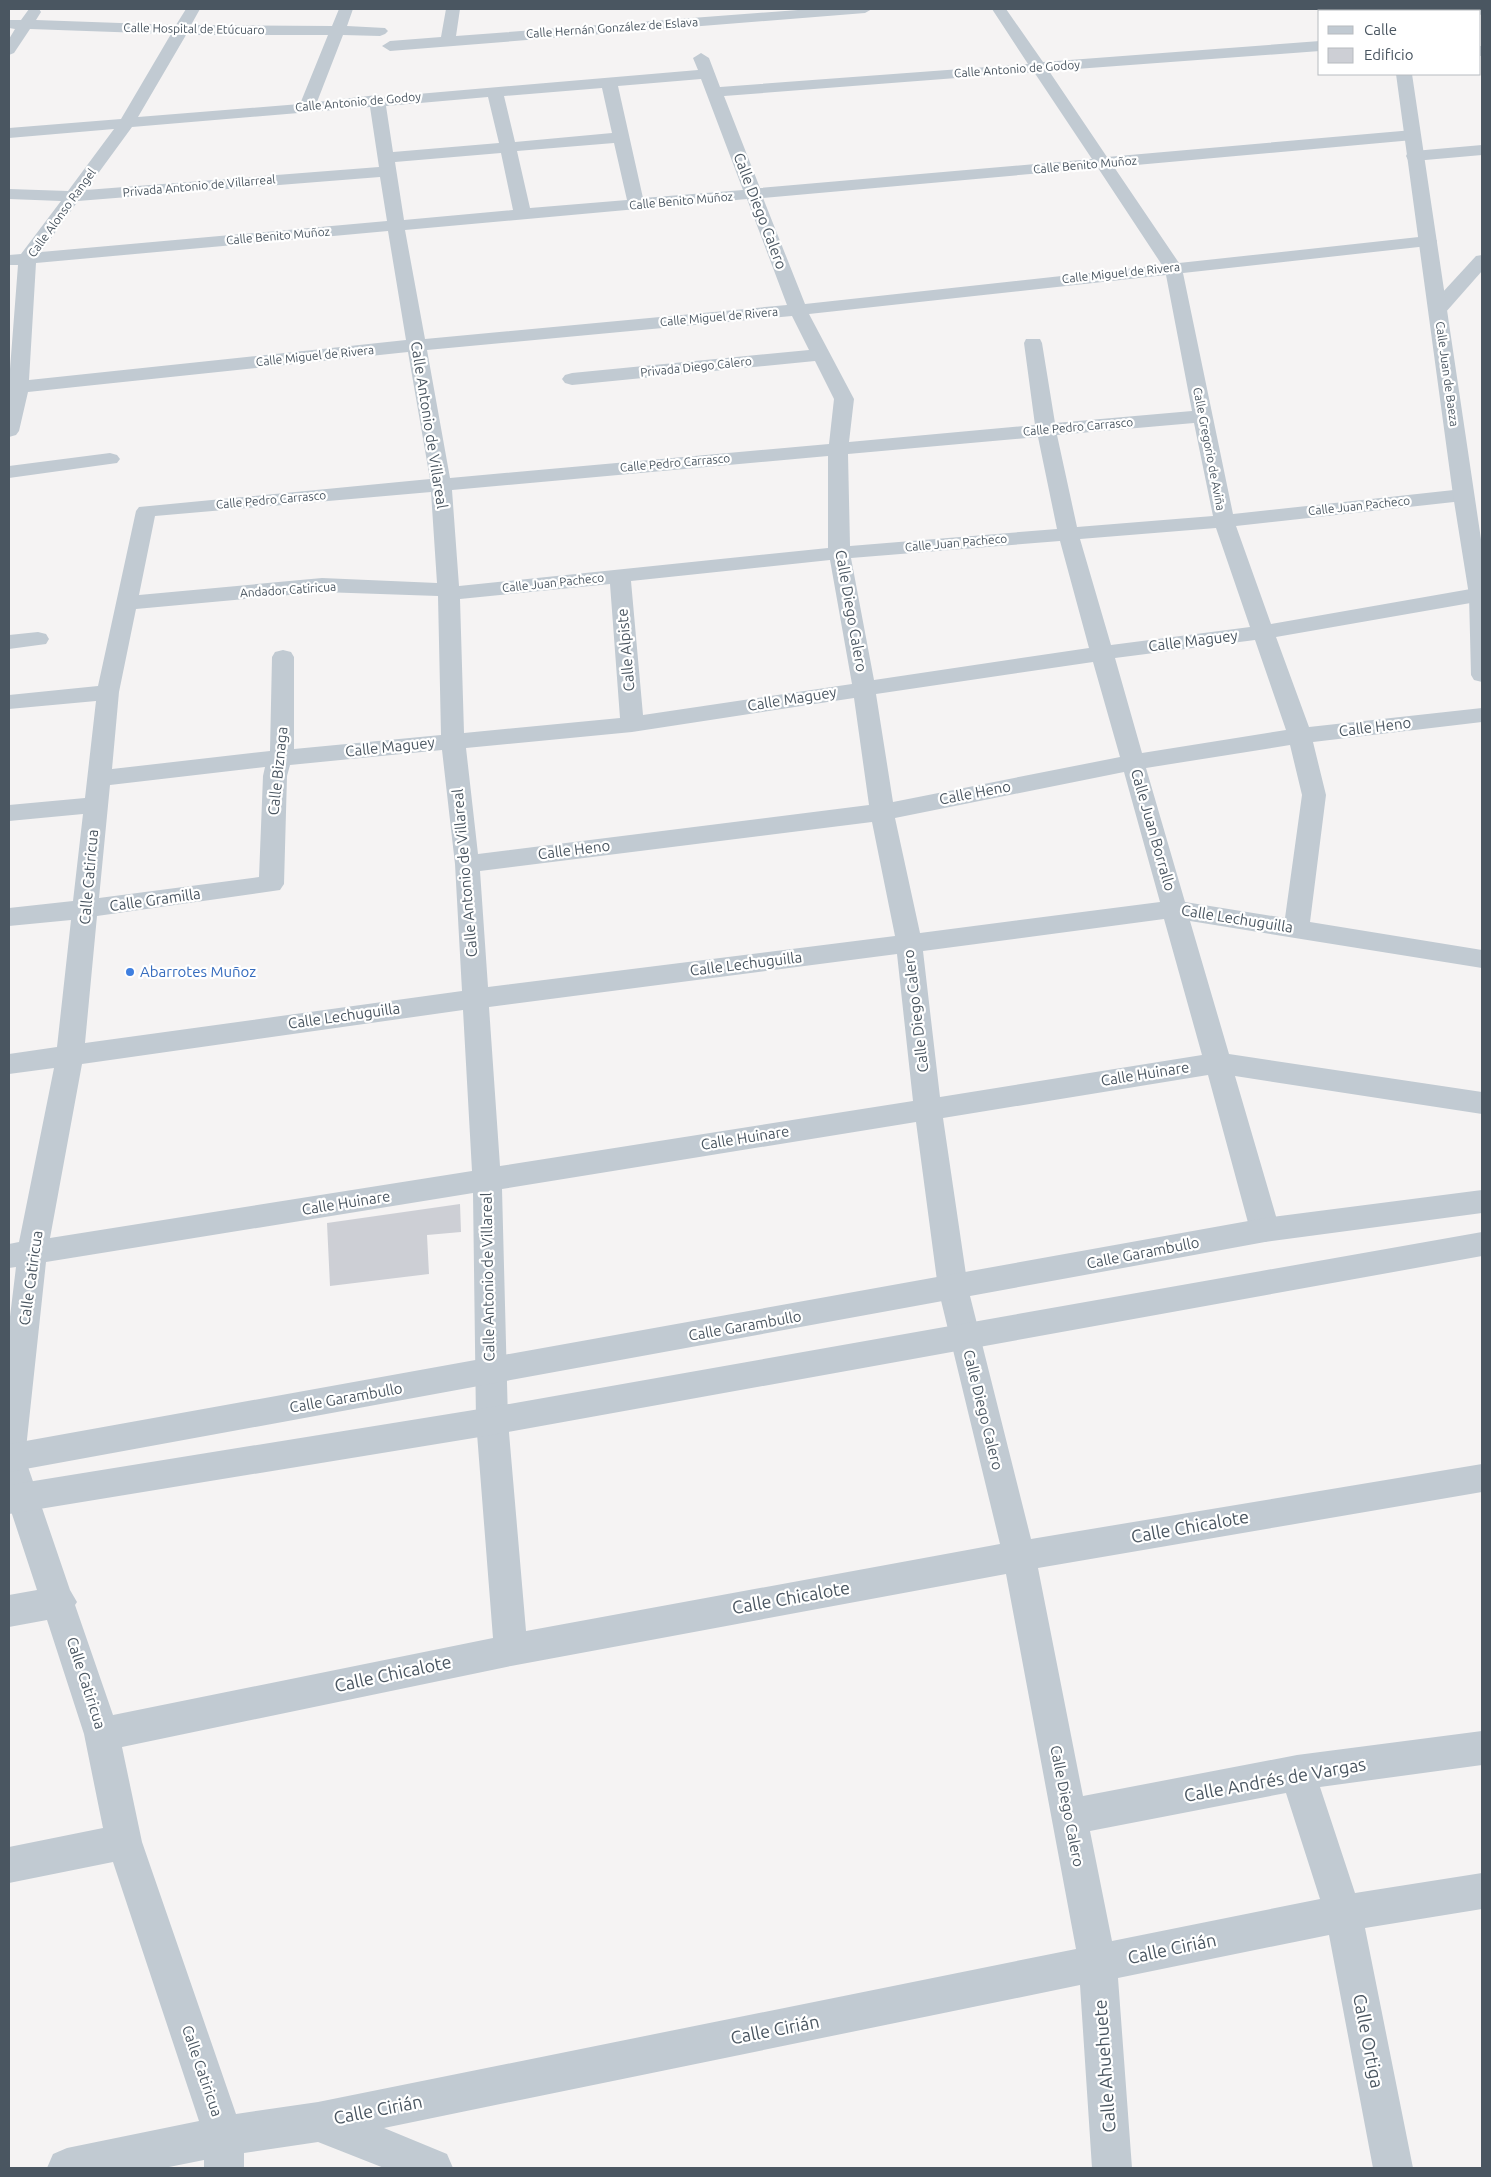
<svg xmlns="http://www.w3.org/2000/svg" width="1491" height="2177" font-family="Ubuntu,sans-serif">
	<rect width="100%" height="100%" fill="#f5f3f3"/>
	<path fill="#cdcfd5" d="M460 1204 461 1232 427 1235 429 1274 330 1286 327 1223Z"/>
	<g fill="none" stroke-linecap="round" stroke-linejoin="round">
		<g fill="#c1cad2" fill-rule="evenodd">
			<path d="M29 9H39L41 12 36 20 176 25 186 9H200L191 25 332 26 339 9H353L347 26 385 28 388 31 385 34 380 36 343 35 317 102 377 95 383 97 698 70 693 58 701 53 709 58 720 87 1028 64 992 9H1006L1043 62 1320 41V51L1049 71 1107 157 1413 130 1421 135 1413 140 1114 167 1179 263 1428 236 1434 237 1437 241 1434 245 1428 246 1183 273 1233 514 1463 489 1470 491 1473 495 1470 499 1463 501 1236 526 1271 624 1482 587V601L1276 637 1309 727 1482 708V722L1313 742 1326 795 1310 922 1482 950V968L1190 921 1229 1054 1482 1092V1114L1235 1076 1280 1230 1275 1238 1265 1242 1255 1238 1250 1230 1208 1075 943 1118 968 1288 1031 1539 1482 1464V1492L1038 1568 1083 1796 1297 1755 1482 1731V1765L1320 1787 1355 1893 1482 1873V1909L1365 1928 1413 2168H1373L1329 1935 1118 1978 1132 2168H1092L1080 1985 384 2128 447 2154 453 2168H384L318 2142 244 2153V2168H204V2160L164 2168H47L53 2154 67 2148 199 2121 113 1862 9 1883V1847L103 1828 84 1734 47 1620 9 1627V1595L37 1590 9 1505V1325L16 1267 9 1268V1244L19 1242 54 1068 9 1074V1054L57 1047 71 920 9 926V908L73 901 83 814 9 821V805L85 798 96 701 9 709V695L98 686 136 511 139 507 430 479 408 352 28 392 19 431 16 435 9 437V382L18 265H9V255L21 254 61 201 9 199V189L68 191 114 129 9 138V128L121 119 171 34 30 29 14 53 9 55V39L15 29 9 28V20H21ZM186 35H328L300 104 138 117ZM1034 72 1092 159 760 188 724 96ZM701 79 743 190 643 198 618 86ZM602 88 612 133 515 142 504 96ZM488 97 499 143 393 152 386 106ZM370 107 379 167 86 190 132 127ZM614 143 627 200 530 208 517 151ZM501 153 513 210 404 220 395 162ZM1098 168 1162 265 805 304 763 198ZM380 177 387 221 41 252 78 201ZM747 199 787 305 425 339 405 230ZM388 231 406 340 29 380 36 263ZM1166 275 1192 411 1055 423 1042 343 1040 339H1026L1024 343 1035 425 849 442 854 399 809 314ZM792 316 809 350 572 373 565 375 562 379 565 383 572 385 815 361 834 399 829 444 450 478 427 350ZM1194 423 1213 516 1077 527 1057 435ZM1038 437 1057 529 850 546 848 454ZM828 456V548L459 586 452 490ZM431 492 437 583 322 578 139 595 155 516ZM1216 528 1250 627 1111 645 1080 539ZM1060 541 1089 648 874 680 851 558ZM830 560 852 684 643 715 631 581ZM610 584 620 718 464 733 460 599ZM322 592 438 596 441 735 294 749V657L291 652 283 650 275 652 272 657 270 751 112 769 119 692 136 609ZM1255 640 1286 730 1142 753 1115 658ZM1093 662 1120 757 893 802 876 694ZM854 698 869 805 478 854 466 748 632 732ZM1290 745 1302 795 1285 918 1185 902 1146 768ZM442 750 455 864 462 991 85 1043 97 916 280 890 284 884 287 776 290 765ZM265 767 263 776 259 877 99 898 110 785ZM1124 772 1160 902 920 933 895 818ZM872 822 895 936 488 987 480 871ZM1164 919 1202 1055 940 1097 923 951ZM897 954 913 1101 500 1166 489 1007ZM463 1010 472 1171 50 1238 82 1064ZM916 1122 938 1288 1000 1544 526 1631 508 1421 502 1189ZM473 1193 476 1421 493 1638 113 1715 75 1605 77 1602 70 1590 25 1458 46 1262ZM1006 1574 1076 1949 318 2102 236 2114 142 1842 122 1747 511 1666ZM1286 1793 1320 1899 1112 1941 1090 1831Z"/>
			<path d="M446 9H460L456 36 811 9H872L865 13 390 51 382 46 390 41 441 37Z"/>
			<path d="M1455 9H1482V14L1480 15V11H1454Z"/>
			<rect x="1480" y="46" width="2" height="10"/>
			<path d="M1482 145V155L1414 161 1408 160 1406 156 1408 152 1414 151Z"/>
			<path d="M1482 255V271L1445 313H1431L1429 309 1431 305 1476 256Z"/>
			<path d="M110 453 117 455 120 459 117 463 9 478V466Z"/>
			<path d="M38 632 46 634 49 639 46 644 9 649V635Z"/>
		</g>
		<g fill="#c1cad2" fill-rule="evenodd">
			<rect x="1388" y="9" width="14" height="2"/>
			<path d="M1396 74H1412L1482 546V682L1474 680 1471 675 1469 595 1453 495Z"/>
			<path d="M1482 1190V1213L1265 1242 9 1472V1444L1265 1218Z"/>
			<path d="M1482 1232V1256L492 1435 9 1514V1485L492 1407Z"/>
		</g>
	</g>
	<circle fill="#3f7fe0" stroke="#fff" stroke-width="2" cx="130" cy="972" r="5"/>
	<g text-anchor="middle" stroke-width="4.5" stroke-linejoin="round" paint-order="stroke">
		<g font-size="12" fill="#4a5661" stroke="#fff">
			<text transform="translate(612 28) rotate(-4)" y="4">Calle Hernán González de Eslava</text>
			<text transform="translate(194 29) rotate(1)" y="4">Calle Hospital de Etúcuaro</text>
			<text transform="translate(1017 69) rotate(-4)" y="4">Calle Antonio de Godoy</text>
			<text transform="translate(358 102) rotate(-5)" y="4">Calle Antonio de Godoy</text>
			<text transform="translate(1085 165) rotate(-5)" y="4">Calle Benito Muñoz</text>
			<text transform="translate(199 186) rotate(-5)" y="4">Privada Antonio de Villarreal</text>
			<text transform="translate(681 201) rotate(-5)" y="4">Calle Benito Muñoz</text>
			<text transform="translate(62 213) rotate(-54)" y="4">Calle Alonso Rangel</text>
			<text transform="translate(278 236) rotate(-5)" y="4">Calle Benito Muñoz</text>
			<text transform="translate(1121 273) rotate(-6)" y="4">Calle Miguel de Rivera</text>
			<text transform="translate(719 317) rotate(-5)" y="4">Calle Miguel de Rivera</text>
			<text transform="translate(315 356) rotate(-6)" y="4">Calle Miguel de Rivera</text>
			<text transform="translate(696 367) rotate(-6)" y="4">Privada Diego Calero</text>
			<text transform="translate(1447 374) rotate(82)" y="4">Calle Juan de Baeza</text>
			<text transform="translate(1078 427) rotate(-5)" y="4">Calle Pedro Carrasco</text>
			<text transform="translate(1209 449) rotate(79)" y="4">Calle Gregorio de Aviña</text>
			<text transform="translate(675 463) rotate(-5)" y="4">Calle Pedro Carrasco</text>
			<text transform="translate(271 500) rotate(-5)" y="4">Calle Pedro Carrasco</text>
			<text transform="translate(1359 506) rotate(-6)" y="4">Calle Juan Pacheco</text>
			<text transform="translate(956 543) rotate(-5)" y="4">Calle Juan Pacheco</text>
			<text transform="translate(553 583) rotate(-6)" y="4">Calle Juan Pacheco</text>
			<text transform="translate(288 590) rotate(-4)" y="4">Andador Catiricua</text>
		</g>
		<g font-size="15" fill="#4a5661" stroke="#fff">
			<text transform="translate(760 211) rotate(69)" y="5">Calle Diego Calero</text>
			<text transform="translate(429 425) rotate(81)" y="5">Calle Antonio de Villareal</text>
			<text transform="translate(851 611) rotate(80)" y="5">Calle Diego Calero</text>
			<text transform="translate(1193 641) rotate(-7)" y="5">Calle Maguey</text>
			<text transform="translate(626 650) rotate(-95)" y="5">Calle Alpiste</text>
			<text transform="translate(792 699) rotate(-9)" y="5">Calle Maguey</text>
			<text transform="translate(1375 727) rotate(-7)" y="5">Calle Heno</text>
			<text transform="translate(390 747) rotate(-6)" y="5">Calle Maguey</text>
			<text transform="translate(278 771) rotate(-84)" y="5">Calle Biznaga</text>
			<text transform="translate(975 793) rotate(-11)" y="5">Calle Heno</text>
			<text transform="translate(1153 830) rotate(74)" y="5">Calle Juan Borrallo</text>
			<text transform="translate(574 850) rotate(-7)" y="5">Calle Heno</text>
			<text transform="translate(465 873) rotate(-95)" y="5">Calle Antonio de Villareal</text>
			<text transform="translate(89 877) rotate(-85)" y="5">Calle Catiricua</text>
			<text transform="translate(155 900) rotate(-8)" y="5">Calle Gramilla</text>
			<text transform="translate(1237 919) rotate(9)" y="5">Calle Lechuguilla</text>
			<text transform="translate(746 964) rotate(-7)" y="5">Calle Lechuguilla</text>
			<text transform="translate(916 1011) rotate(-97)" y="5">Calle Diego Calero</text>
			<text transform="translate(344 1016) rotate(-8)" y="5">Calle Lechuguilla</text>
			<text transform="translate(1145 1074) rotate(-9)" y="5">Calle Huinare</text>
			<text transform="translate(745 1138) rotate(-9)" y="5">Calle Huinare</text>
			<text transform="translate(346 1203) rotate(-9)" y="5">Calle Huinare</text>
			<text transform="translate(1143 1253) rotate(-11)" y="5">Calle Garambullo</text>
			<text transform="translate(488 1277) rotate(-91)" y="5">Calle Antonio de Villareal</text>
			<text transform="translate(31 1278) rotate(-82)" y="5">Calle Catiricua</text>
			<text transform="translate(745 1326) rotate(-10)" y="5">Calle Garambullo</text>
			<text transform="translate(346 1398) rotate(-10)" y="5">Calle Garambullo</text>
			<text transform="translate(983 1410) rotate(76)" y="5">Calle Diego Calero</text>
			<text transform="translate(86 1683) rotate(72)" y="5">Calle Catiricua</text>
			<text transform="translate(1067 1806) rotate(79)" y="5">Calle Diego Calero</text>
			<text transform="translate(202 2071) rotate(71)" y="5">Calle Catiricua</text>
		</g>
		<g font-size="15" fill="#366cbe" stroke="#fff" text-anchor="start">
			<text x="140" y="977">Abarrotes Muñoz</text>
		</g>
		<g font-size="18" fill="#4a5661" stroke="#fff">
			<text transform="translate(1190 1527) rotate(-10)" y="6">Calle Chicalote</text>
			<text transform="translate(791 1598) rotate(-10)" y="6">Calle Chicalote</text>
			<text transform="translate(393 1674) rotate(-12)" y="6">Calle Chicalote</text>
			<text transform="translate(1275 1780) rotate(-10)" y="6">Calle Andrés de Vargas</text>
			<text transform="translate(1172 1949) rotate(-12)" y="6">Calle Cirián</text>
			<text transform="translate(775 2030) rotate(-11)" y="6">Calle Cirián</text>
			<text transform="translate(1368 2041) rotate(79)" y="6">Calle Ortiga</text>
			<text transform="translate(1105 2066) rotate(-94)" y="6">Calle Ahuehuete</text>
			<text transform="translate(378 2110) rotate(-11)" y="6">Calle Cirián</text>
		</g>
	</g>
	<rect width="1491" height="2177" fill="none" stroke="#4a5661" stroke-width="20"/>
	<rect x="1318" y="10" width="162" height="65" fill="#ffffff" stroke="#b7bbc0"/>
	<rect x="1328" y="26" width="25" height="8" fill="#c1cad2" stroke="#b7bbc0"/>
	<text x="1364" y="35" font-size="15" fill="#4a5661">Calle</text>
	<rect x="1328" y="48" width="25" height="15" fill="#cdcfd5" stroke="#b7bbc0"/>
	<text x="1364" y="60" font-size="15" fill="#4a5661">Edificio</text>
</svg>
